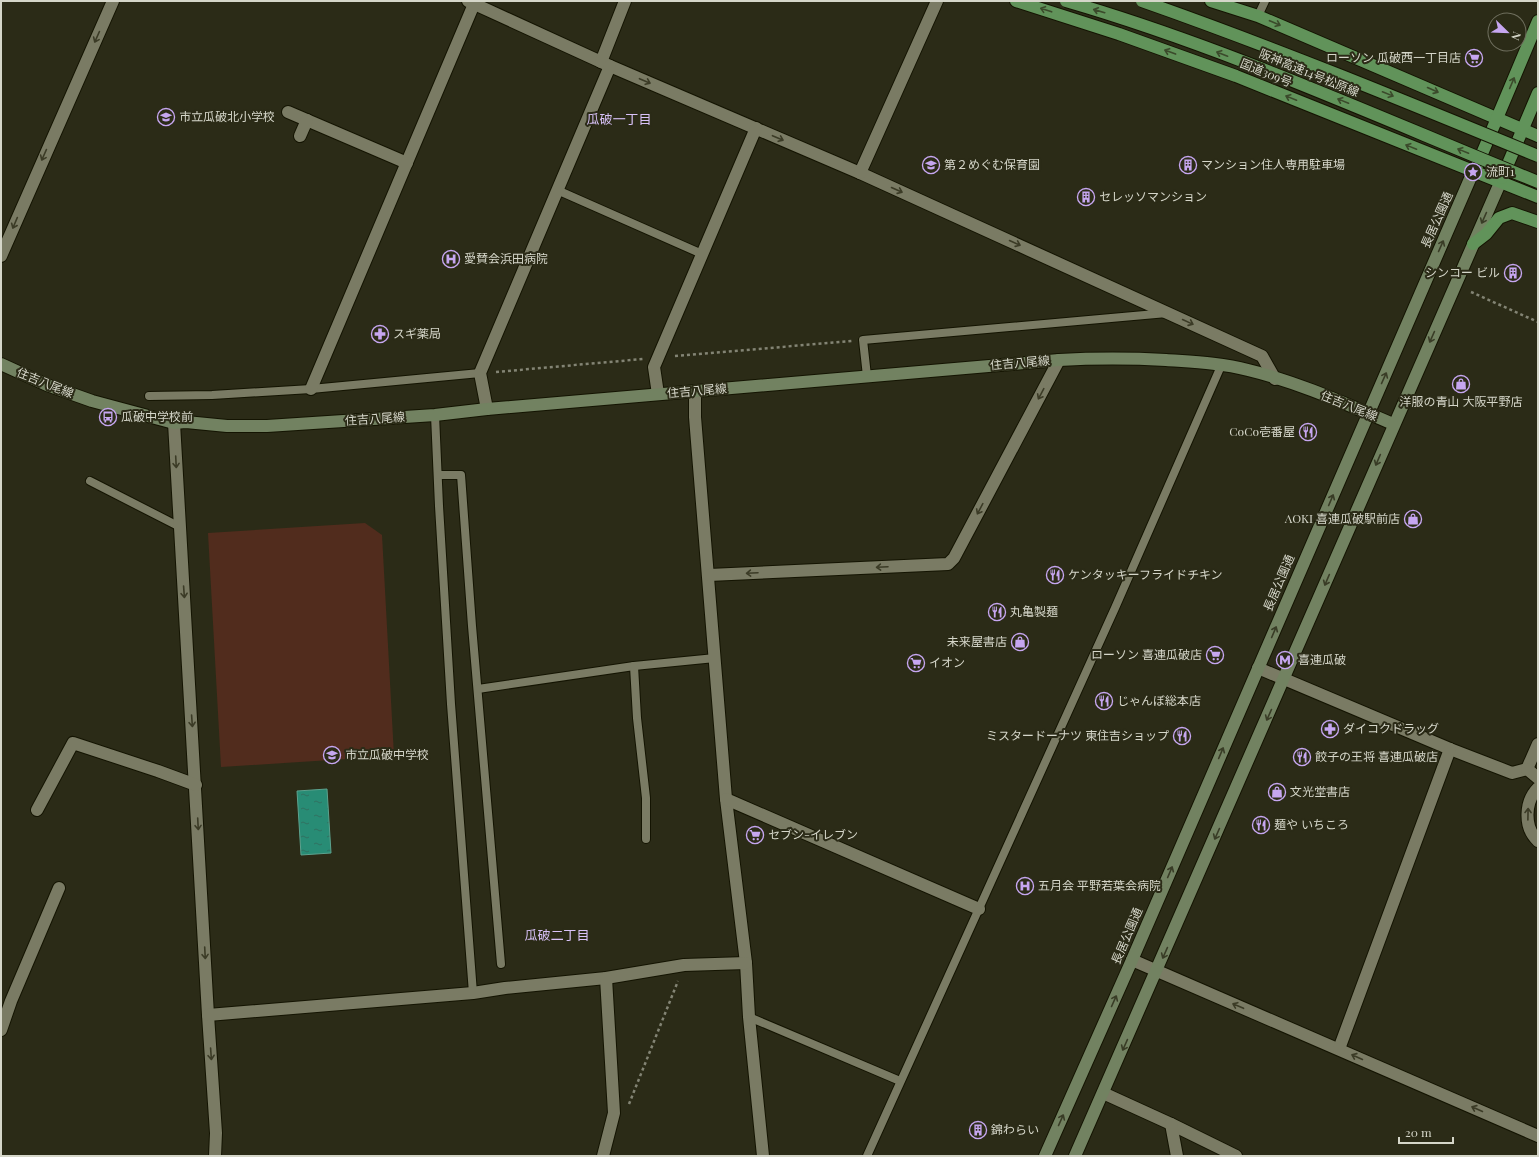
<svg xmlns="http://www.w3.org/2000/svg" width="1539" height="1157" font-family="'Playfair Display','Noto Sans JP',serif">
	<defs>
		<pattern id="water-ripples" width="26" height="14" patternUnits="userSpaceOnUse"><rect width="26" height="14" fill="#288c75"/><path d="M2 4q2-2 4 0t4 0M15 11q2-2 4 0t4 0" fill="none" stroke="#307161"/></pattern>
	</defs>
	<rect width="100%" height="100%" fill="#2b2b17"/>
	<path fill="#512c1d" d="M365 523 382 535 394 756 221 767 208 533Z"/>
	<path fill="url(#water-ripples)" stroke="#5ca28e" d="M327 789 331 853 301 855 297 791Z"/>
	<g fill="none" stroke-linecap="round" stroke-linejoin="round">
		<g stroke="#141402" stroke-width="10">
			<g id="lane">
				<path d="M1258 16 1265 1"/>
				<path d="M557 190 702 254"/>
				<path d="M867 376 863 340 1167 313"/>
				<path d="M149 396 212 395 311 389 480 373"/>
				<path d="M435 415 439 506 451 704 473 993"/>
				<path d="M438 475H461L472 626 501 964"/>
				<path d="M90 481 180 527"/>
				<path d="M634 666 637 718 646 798V839"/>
				<path d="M478 689 634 666 715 658"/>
				<path d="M749 1017 900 1081"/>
				<path d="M867 1156 1115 608 1221 366"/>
			</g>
		</g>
		<g stroke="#141402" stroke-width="14">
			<g id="street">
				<path d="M468 1 610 66 860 173 1262 356 1275 379"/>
				<path d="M601 62 625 1"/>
				<path d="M288 112 407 163"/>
				<path d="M300 136 307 120"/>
				<path d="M860 173 937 1"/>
				<path d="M1 256 113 1"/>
				<path d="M311 389 474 4"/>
				<path d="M695 391V417L726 799 746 963 749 1017 763 1156"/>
				<path d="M658 394 654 367 756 128"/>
				<path d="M487 409 480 373 610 66"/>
				<path d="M174 423 208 1015 216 1133 215 1156"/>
				<path d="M709 575 948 564 954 558 1059 360"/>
				<path d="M1258 668 1450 749 1512 773 1527 769"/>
				<path d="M1527 769 1538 744"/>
				<path d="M1527 769 1538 778"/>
				<path d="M1538 788C1525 801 1523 827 1538 841"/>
				<path d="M726 799 979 909"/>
				<path d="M37 810 73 743 158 771 196 785"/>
				<path d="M1132 960 1538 1136"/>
				<path d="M208 1015 473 993 505 988 606 978 684 965 746 963"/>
				<path d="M1 1030 11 1001 59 888"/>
				<path d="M1339 1049 1450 749"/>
				<path d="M1103 1093 1171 1124 1236 1156"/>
				<path d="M1171 1124 1177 1156"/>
				<path d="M603 1156 614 1113 606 978"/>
			</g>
		</g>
		<g stroke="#141402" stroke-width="14">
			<g id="secondary">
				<path d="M1 364 47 385 92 401 174 423 186 422 227 426H267L435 415 487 409 1059 360C1095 358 1130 358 1166 360 1193 362 1221 363 1248 370 1298 382 1346 404 1393 424"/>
				<path d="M1045 1156 1132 960 1473 172"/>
				<path d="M1075 1156 1500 183"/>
			</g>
		</g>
		<g stroke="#141402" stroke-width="14">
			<g id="highway">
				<path d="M1016 1 1119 34 1236 76 1538 197"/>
				<path d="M1211 1 1258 16 1538 136"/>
				<path d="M1476 168 1538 21"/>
				<path d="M1502 178 1538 93"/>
				<path d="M1473 244 1486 234 1499 218 1512 213 1538 222"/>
			</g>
		</g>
		<g stroke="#838474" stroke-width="2.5" stroke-dasharray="3 3" stroke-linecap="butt">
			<path d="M1471 292 1538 322"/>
			<path d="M675 356 852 341"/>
			<path d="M496 372 643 359"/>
			<path d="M629 1104 678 981"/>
		</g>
		<use href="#lane" stroke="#7a7b64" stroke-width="8"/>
		<use href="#street" stroke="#7a7b64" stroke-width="12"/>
		<use href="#secondary" stroke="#728261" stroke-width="12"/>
		<use href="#highway" stroke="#61935a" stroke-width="12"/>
		<g stroke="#141402" stroke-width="14" stroke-linecap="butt">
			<g id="highway-bridge">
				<path d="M1066 1C1228 48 1382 119 1538 182"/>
				<path d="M1142 1C1276 48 1407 102 1538 156"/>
			</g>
		</g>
		<use href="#highway-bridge" stroke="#61935a" stroke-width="12"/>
	</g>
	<defs><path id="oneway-shaft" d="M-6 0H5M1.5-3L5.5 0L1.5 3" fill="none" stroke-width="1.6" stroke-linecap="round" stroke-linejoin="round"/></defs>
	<g stroke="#3b4a2b">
		<use href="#oneway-shaft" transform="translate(1046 10) rotate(-162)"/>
		<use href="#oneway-shaft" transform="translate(1099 11) rotate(-164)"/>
		<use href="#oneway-shaft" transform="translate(1275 23) rotate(23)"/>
		<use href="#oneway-shaft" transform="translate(1170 52) rotate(-160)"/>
		<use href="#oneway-shaft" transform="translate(1222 54) rotate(-159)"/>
		<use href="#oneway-shaft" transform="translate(1512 83) rotate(-67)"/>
		<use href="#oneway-shaft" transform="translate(1433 90) rotate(24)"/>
		<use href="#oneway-shaft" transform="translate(1388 94) rotate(22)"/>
		<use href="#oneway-shaft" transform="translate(1291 98) rotate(-158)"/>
		<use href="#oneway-shaft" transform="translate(1343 101) rotate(-158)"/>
		<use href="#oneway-shaft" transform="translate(1411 147) rotate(-158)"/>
		<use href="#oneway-shaft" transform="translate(1463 151) rotate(-158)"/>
	</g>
	<g stroke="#3b3b26">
		<use href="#oneway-shaft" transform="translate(97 37) rotate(114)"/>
		<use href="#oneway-shaft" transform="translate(645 81) rotate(23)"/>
		<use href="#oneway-shaft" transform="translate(778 138) rotate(23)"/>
		<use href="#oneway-shaft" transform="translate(44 155) rotate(114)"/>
		<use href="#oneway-shaft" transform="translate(897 190) rotate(24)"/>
		<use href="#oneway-shaft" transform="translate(15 223) rotate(113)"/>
		<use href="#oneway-shaft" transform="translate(1015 243) rotate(24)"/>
		<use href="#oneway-shaft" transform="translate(1188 322) rotate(25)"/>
		<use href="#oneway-shaft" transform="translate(1041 394) rotate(118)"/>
		<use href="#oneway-shaft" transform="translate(176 462) rotate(87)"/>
		<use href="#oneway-shaft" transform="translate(980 509) rotate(118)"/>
		<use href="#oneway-shaft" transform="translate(882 567) rotate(177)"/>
		<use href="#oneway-shaft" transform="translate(752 573) rotate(177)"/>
		<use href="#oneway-shaft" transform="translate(184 592) rotate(86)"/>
		<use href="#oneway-shaft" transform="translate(192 721) rotate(86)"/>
		<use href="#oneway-shaft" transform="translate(1528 814) rotate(-89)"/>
		<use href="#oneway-shaft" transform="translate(198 824) rotate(87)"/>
		<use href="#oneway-shaft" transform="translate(205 953) rotate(87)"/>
		<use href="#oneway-shaft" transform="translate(1238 1006) rotate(-157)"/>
		<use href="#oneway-shaft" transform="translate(211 1054) rotate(86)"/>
		<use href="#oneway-shaft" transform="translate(1357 1057) rotate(-156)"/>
		<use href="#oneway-shaft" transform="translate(1477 1109) rotate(-156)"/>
	</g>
	<g stroke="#393c26">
		<use href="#oneway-shaft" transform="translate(1484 218) rotate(114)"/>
		<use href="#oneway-shaft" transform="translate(1441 246) rotate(-66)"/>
		<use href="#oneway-shaft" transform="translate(1432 337) rotate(114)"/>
		<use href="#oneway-shaft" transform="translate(1384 378) rotate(-66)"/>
		<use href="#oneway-shaft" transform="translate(1378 460) rotate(113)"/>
		<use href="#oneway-shaft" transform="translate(1331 500) rotate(-67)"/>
		<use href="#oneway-shaft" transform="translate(1327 580) rotate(113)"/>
		<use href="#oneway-shaft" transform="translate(1274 632) rotate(-67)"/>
		<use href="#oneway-shaft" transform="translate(1269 715) rotate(114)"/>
		<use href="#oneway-shaft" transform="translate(1221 753) rotate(-67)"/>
		<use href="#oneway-shaft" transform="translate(1217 834) rotate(114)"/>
		<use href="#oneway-shaft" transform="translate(1170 872) rotate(-67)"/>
		<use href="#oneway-shaft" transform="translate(1165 953) rotate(114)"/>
		<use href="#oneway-shaft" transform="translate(1114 1001) rotate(-66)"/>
		<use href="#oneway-shaft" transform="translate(1125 1045) rotate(114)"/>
		<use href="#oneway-shaft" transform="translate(1061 1120) rotate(-66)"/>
	</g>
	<defs>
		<g id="supermarket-ring" transform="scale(0.9)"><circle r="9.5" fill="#2b2b17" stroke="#c6a6f0" stroke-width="1.5"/><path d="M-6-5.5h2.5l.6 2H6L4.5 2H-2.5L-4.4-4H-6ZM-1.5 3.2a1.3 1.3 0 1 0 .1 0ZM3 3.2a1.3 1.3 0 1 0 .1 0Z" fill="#c6a6f0"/></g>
		<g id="school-ring" transform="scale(0.9)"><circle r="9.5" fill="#2b2b17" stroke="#c6a6f0" stroke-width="1.5"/><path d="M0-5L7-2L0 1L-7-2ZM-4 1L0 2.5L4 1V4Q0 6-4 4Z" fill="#c6a6f0"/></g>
		<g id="building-ring" transform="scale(0.9)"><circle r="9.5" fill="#2b2b17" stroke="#c6a6f0" stroke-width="1.5"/><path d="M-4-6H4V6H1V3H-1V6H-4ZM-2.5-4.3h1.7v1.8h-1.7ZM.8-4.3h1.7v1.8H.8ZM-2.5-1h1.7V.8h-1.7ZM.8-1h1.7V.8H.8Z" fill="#c6a6f0"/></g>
		<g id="sight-ring" transform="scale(0.9)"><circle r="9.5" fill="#2b2b17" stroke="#c6a6f0" stroke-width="1.5"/><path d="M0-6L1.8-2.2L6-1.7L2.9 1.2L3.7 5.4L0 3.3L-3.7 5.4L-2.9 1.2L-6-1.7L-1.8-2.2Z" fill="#c6a6f0"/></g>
		<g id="hospital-ring" transform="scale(0.9)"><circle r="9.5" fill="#2b2b17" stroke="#c6a6f0" stroke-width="1.5"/><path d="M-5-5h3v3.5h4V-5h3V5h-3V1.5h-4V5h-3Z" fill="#c6a6f0"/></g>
		<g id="pharmacy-ring" transform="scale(0.9)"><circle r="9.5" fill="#2b2b17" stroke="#c6a6f0" stroke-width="1.5"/><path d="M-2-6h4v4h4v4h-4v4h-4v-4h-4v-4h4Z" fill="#c6a6f0"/></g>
		<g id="shop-ring" transform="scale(0.9)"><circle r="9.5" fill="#2b2b17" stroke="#c6a6f0" stroke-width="1.5"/><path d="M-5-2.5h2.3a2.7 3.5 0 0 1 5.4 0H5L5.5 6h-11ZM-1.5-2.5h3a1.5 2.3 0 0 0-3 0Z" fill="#c6a6f0"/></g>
		<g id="bus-ring" transform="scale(0.9)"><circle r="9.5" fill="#2b2b17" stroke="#c6a6f0" stroke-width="1.5"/><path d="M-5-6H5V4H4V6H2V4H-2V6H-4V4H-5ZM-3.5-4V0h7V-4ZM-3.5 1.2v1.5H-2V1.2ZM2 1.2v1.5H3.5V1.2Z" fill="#c6a6f0"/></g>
		<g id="restaurant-ring" transform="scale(0.9)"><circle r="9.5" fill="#2b2b17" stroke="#c6a6f0" stroke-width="1.5"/><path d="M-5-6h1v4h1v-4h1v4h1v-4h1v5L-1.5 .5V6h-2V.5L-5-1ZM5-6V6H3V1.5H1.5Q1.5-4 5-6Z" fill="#c6a6f0"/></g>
		<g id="metro-ring" transform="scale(0.9)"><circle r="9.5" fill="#2b2b17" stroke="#c6a6f0" stroke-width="1.5"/><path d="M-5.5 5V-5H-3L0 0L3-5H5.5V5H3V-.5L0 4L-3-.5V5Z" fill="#c6a6f0"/></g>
	</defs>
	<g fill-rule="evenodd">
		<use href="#supermarket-ring" x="1474" y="58"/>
		<use href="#school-ring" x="166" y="117"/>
		<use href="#school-ring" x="931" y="165"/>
		<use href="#building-ring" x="1188" y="165"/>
		<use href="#sight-ring" x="1473" y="172"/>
		<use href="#building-ring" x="1086" y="197"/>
		<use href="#hospital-ring" x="451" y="259"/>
		<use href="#building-ring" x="1513" y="273"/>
		<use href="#pharmacy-ring" x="380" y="334"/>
		<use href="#shop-ring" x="1461" y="384"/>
		<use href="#bus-ring" x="108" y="417"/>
		<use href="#restaurant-ring" x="1308" y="432"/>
		<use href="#shop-ring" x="1413" y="519"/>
		<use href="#restaurant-ring" x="1055" y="575"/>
		<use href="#restaurant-ring" x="997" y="612"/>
		<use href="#shop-ring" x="1020" y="642"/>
		<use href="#supermarket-ring" x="1215" y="655"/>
		<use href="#metro-ring" x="1285" y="660"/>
		<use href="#supermarket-ring" x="916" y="663"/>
		<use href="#restaurant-ring" x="1104" y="701"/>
		<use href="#pharmacy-ring" x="1330" y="729"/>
		<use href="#restaurant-ring" x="1182" y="736"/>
		<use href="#school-ring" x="332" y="755"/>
		<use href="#restaurant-ring" x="1302" y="757"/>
		<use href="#shop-ring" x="1277" y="792"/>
		<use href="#restaurant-ring" x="1261" y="825"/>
		<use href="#supermarket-ring" x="755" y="835"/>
		<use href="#hospital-ring" x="1025" y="886"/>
		<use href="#building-ring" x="978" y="1130"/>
	</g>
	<g text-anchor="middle" stroke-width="4" stroke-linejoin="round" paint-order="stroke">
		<g font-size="12" fill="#d5d6c9" stroke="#2b2b17" text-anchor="start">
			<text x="1461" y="62" text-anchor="end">ローソン 瓜破西一丁目店</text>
			<text x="179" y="121">市立瓜破北小学校</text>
			<text x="944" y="169">第２めぐむ保育園</text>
			<text x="1201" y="169">マンション住人専用駐車場</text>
			<text x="1486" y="176">流町1</text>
			<text x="1099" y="201">セレッソマンション</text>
			<text x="464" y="263">愛賛会浜田病院</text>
			<text x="1500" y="277" text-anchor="end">シンコー ビル</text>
			<text x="393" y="338">スギ薬局</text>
			<text x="1461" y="406" text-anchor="middle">洋服の青山 大阪平野店</text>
			<text x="121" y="421">瓜破中学校前</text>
			<text x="1295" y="436" text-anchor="end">CoCo壱番屋</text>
			<text x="1400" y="523" text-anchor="end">AOKI 喜連瓜破駅前店</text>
			<text x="1068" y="579">ケンタッキーフライドチキン</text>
			<text x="1010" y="616">丸亀製麺</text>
			<text x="1007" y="646" text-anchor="end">未来屋書店</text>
			<text x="1202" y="659" text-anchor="end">ローソン 喜連瓜破店</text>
			<text x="1298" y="664">喜連瓜破</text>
			<text x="929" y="667">イオン</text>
			<text x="1117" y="705">じゃんぼ総本店</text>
			<text x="1343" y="733">ダイコクドラッグ</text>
			<text x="1169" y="740" text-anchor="end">ミスタードーナツ 東住吉ショップ</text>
			<text x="345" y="759">市立瓜破中学校</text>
			<text x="1315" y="761">餃子の王将 喜連瓜破店</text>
			<text x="1290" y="796">文光堂書店</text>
			<text x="1274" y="829">麺や いちころ</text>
			<text x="768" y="839">セブン-イレブン</text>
			<text x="1038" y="890">五月会 平野若葉会病院</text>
			<text x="991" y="1134">錦わらい</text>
		</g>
		<g font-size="12" fill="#d5d6c9" stroke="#2b2b17">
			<text transform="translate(1266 73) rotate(22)" y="4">国道309号</text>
			<text transform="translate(1309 73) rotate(22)" y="4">阪神高速14号松原線</text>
			<text transform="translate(1437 220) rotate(-66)" y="4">長居公園通</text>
			<text transform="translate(1020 363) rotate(-5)" y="4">住吉八尾線</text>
			<text transform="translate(45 383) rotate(22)" y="4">住吉八尾線</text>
			<text transform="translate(697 391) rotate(-5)" y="4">住吉八尾線</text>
			<text transform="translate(1349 406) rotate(22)" y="4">住吉八尾線</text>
			<text transform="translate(375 419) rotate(-4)" y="4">住吉八尾線</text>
			<text transform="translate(1279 583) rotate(-67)" y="4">長居公園通</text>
			<text transform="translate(1127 936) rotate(-67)" y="4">長居公園通</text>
		</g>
		<g font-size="13" fill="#d9c2f9" stroke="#2b2b17">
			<text x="619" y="124">瓜破一丁目</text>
			<text x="557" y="940">瓜破二丁目</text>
		</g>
	</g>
	<rect width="1539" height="1157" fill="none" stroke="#d5d6c9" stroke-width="4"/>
	<g transform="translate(1507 32) rotate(113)"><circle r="19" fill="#2b2b17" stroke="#6f6f5e"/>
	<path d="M0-3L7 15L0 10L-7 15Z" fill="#c6a6f0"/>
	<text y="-6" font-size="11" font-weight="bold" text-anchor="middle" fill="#d5d6c9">N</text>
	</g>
	<path d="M1399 1137v6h54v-6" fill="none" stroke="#d5d6c9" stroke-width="2"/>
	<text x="1405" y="1137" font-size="12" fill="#d5d6c9" stroke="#2b2b17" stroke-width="3" paint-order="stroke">20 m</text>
</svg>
